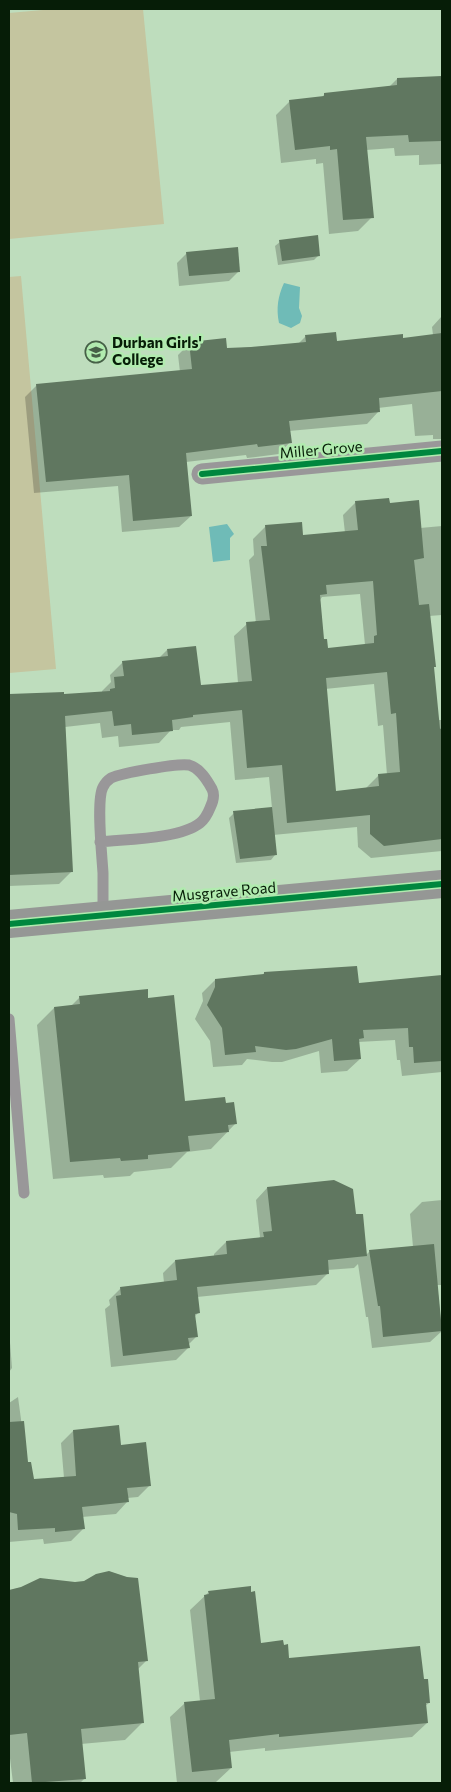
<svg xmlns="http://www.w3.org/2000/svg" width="451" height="1792" font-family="Commissioner,sans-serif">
	<rect width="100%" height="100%" fill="#beddbd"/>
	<g fill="#c4c59f">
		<path d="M54 9H143L164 224 9 239V13Z"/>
		<path d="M21 276 56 669 9 673V277Z"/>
	</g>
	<g fill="#6fbbb7">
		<path d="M284 283 300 287 299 308 302 316 300 323 291 328 279 323C276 308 278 296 284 283Z"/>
		<path d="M227 524 234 534 230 538V560L213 562 209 527Z"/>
	</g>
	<g fill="#0003" fill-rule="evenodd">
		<path d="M442 77V164L419 165V155L395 156 394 148 366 150 372 217 358 231 329 234 323 163 316 164V159L281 163 276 115 290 101 321 98 324 95 389 87 397 79Z"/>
		<path d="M280 242 319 255 314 260 278 265 275 246Z"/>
		<path d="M187 253 239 271 229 281 179 286 177 263Z"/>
		<path d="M442 316V439H433V435L415 436 412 404 378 408V412L367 424 289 431 290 442 279 454 247 458 246 455 186 462 191 516 179 527 122 532 118 486 34 493 25 397 37 385 180 372 178 355 190 343 226 349 298 344 306 336 336 342 402 339 433 335 432 327Z"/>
		<path d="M356 502 389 504 420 528 442 526V615L429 616 438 720H442V851L371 858 358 847 357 827 273 835 275 855 271 860 236 863 229 818 234 813 272 808 269 777 235 780 230 722 181 727 179 730H171L159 743 119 747 118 736 102 738 100 723 65 727 72 871 59 884 9 886V695L63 693V696L102 693V691L111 682 110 675 123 662 159 658 167 650 199 686 238 683 234 636 247 624 256 623 249 560 254 555 253 539 266 526 302 536 345 533 343 515ZM360 594 365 645 327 649 323 641 320 600 322 597ZM374 684 378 726 383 725 387 775H379L366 788 334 792 325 689Z"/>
		<path d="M264 973 357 984 442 976V1072L402 1076 400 1060H397L395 1040 358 1042 360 1059 347 1071 321 1073 319 1051 282 1062H272L247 1059 242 1065 213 1067 210 1041 195 1019 203 1001 202 993 215 980 262 976Z"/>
		<path d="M80 997 147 999 184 1103 225 1104 235 1124 211 1149 187 1152 171 1168 134 1172 130 1176 104 1178 103 1175 53 1179 37 1025 54 1008 71 1006Z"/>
		<path d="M267 1188 355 1216 366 1255 370 1251 413 1247 410 1214 422 1202 442 1200V1285H437L442 1331 430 1342 372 1348 368 1317H366L358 1264 354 1268 327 1270 328 1273 316 1285 197 1297 198 1313 194 1317 196 1337 188 1345V1348L176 1360 111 1367 105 1309 110 1305 109 1300 121 1288 164 1283 163 1273 175 1261 214 1256V1254L226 1242 258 1239 260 1237 256 1200Z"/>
		<path d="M9 1329 12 1368 9 1372Z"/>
		<path d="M18 1397 27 1464 33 1481 64 1478 61 1443 73 1431 120 1446 150 1485 138 1497 127 1498V1502L116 1514 82 1517 83 1529 71 1541 44 1544 43 1539 9 1542V1403Z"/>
		<path d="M9 1590 146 1661 137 1670 142 1723 125 1740 81 1744 85 1778 80 1783H13L9 1750Z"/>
		<path d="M209 1592 260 1644 288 1659 423 1680 429 1703 425 1706 427 1723 412 1737 265 1751V1748L229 1752 231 1768 216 1782 177 1783 170 1717 185 1703 200 1701 190 1610Z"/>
	</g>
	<g fill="#607760" fill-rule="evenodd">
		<path d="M442 76V141L409 142 408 135 366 137 374 218 343 220 337 149 330 150V146L295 150 289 100 324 96V93L397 85V78Z"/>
		<path d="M318 235 320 256 282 261 279 240Z"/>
		<path d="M238 247 240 272 189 276 186 252Z"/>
		<path d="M336 332 337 341 403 334V338L442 333V391L379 398 380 412 289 421 292 443 258 447 257 444 186 453 192 516 133 521 129 475 46 482 36 384 192 369 189 342 226 338 227 348 251 347 306 342 305 335Z"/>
		<path d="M389 498 390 503 419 500 424 558 414 560 419 605 429 604 436 667H434L440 729 442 728V839L384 846 370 834V815L287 823 282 765 247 768 242 710 193 715V717L172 720 173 731 132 735 131 724 114 726 112 711 65 716 73 872 9 875V694L64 692V694L110 691V689L115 688 114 677 124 676 122 661 168 656 167 649 196 646 201 685 252 681 246 622 270 620 261 546H267L265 525 302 522 303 535 358 530 355 501ZM373 581 377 635 374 636V643L328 648 327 639H324L320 595 327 594 326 585ZM387 672 391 714 396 713 400 772 378 774 379 786 336 791 326 678Z"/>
		<path d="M272 807 277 855 240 859 233 811Z"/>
		<path d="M357 966 359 983 442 975V1061L414 1063 413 1047H409L408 1028 363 1030 364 1038 359 1039 361 1059 334 1061 332 1039 296 1049 286 1050 255 1046 256 1052 225 1055 222 1028 207 1005 215 987V979L264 974V972Z"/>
		<path d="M148 989V998L174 995 185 1101 225 1097 226 1103 234 1102 237 1124 228 1125 229 1132 188 1136 190 1151 148 1155V1159L121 1161 120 1158 70 1162 54 1007 80 1004 79 996Z"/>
		<path d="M334 1180 353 1189 356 1214H363L367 1256 328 1260 329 1274 197 1287 200 1313 195 1314 198 1337 188 1338 190 1348 123 1356 116 1296 121 1295 120 1287 177 1280 175 1260 227 1254 226 1241 264 1237 263 1232 272 1231 267 1187Z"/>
		<path d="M434 1244 442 1331 383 1337 380 1306H378L369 1250Z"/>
		<path d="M24 1421 28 1462H31L34 1479 76 1476 73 1430 119 1425 121 1445 146 1442 151 1486 127 1488 129 1502 82 1507 85 1529 55 1532V1528L18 1530 17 1514 9 1512V1422Z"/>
		<path d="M109 1571 127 1577 138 1578 148 1661 138 1662 144 1723 81 1729 86 1779 32 1783 27 1733 9 1735V1590L21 1587 40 1578 75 1582 84 1581 96 1574Z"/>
		<path d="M251 1586V1592L255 1591 261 1643 283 1640 284 1645 288 1644 289 1658 420 1646 424 1679H428L430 1703H426L428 1723 279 1737V1734L229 1740 232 1768 192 1772 184 1702 215 1699 204 1595 209 1594 208 1591Z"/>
	</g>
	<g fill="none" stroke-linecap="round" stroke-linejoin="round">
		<g stroke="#999799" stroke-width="11">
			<path d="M100 842C126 839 180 839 200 823 205 819 208 813 210 808 213 802 215 795 212 789 207 780 200 768 189 765 177 763 122 773 111 778 108 780 105 783 103 787 96 800 102 856 103 873 103 887 103 901 103 915"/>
			<path d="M9 1019 24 1193"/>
		</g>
		<path stroke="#999799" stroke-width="21" d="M202 474 442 451"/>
		<path stroke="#959795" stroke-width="28" d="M9 924 442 884"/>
		<g stroke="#b1ebaf" stroke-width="9">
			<g id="cycleway">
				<path d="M202 474 442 451"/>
				<path d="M9 924 442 884"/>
			</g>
		</g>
		<use href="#cycleway" stroke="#00873e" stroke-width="6"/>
	</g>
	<defs>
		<g id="school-ring" transform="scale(1.125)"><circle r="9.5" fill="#b1ebaf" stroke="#466047" stroke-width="1.5"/><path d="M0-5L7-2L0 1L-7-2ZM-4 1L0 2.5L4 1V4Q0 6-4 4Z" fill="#466047"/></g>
	</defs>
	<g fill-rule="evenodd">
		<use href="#school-ring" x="96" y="352"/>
	</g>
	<g text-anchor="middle" stroke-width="5" stroke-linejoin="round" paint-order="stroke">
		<g font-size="15" font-weight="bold" fill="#061d07" stroke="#b1ebaf" text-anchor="start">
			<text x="112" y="348">Durban Girls'<tspan x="112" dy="17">College</tspan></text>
		</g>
		<g font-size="15" fill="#061d07" stroke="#b1ebaf">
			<text transform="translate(321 450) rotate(-5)" y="5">Miller Grove</text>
			<text transform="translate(224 892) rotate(-5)" y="5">Musgrave Road</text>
		</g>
	</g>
	<rect width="451" height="1792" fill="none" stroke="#061d07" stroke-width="20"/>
</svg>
